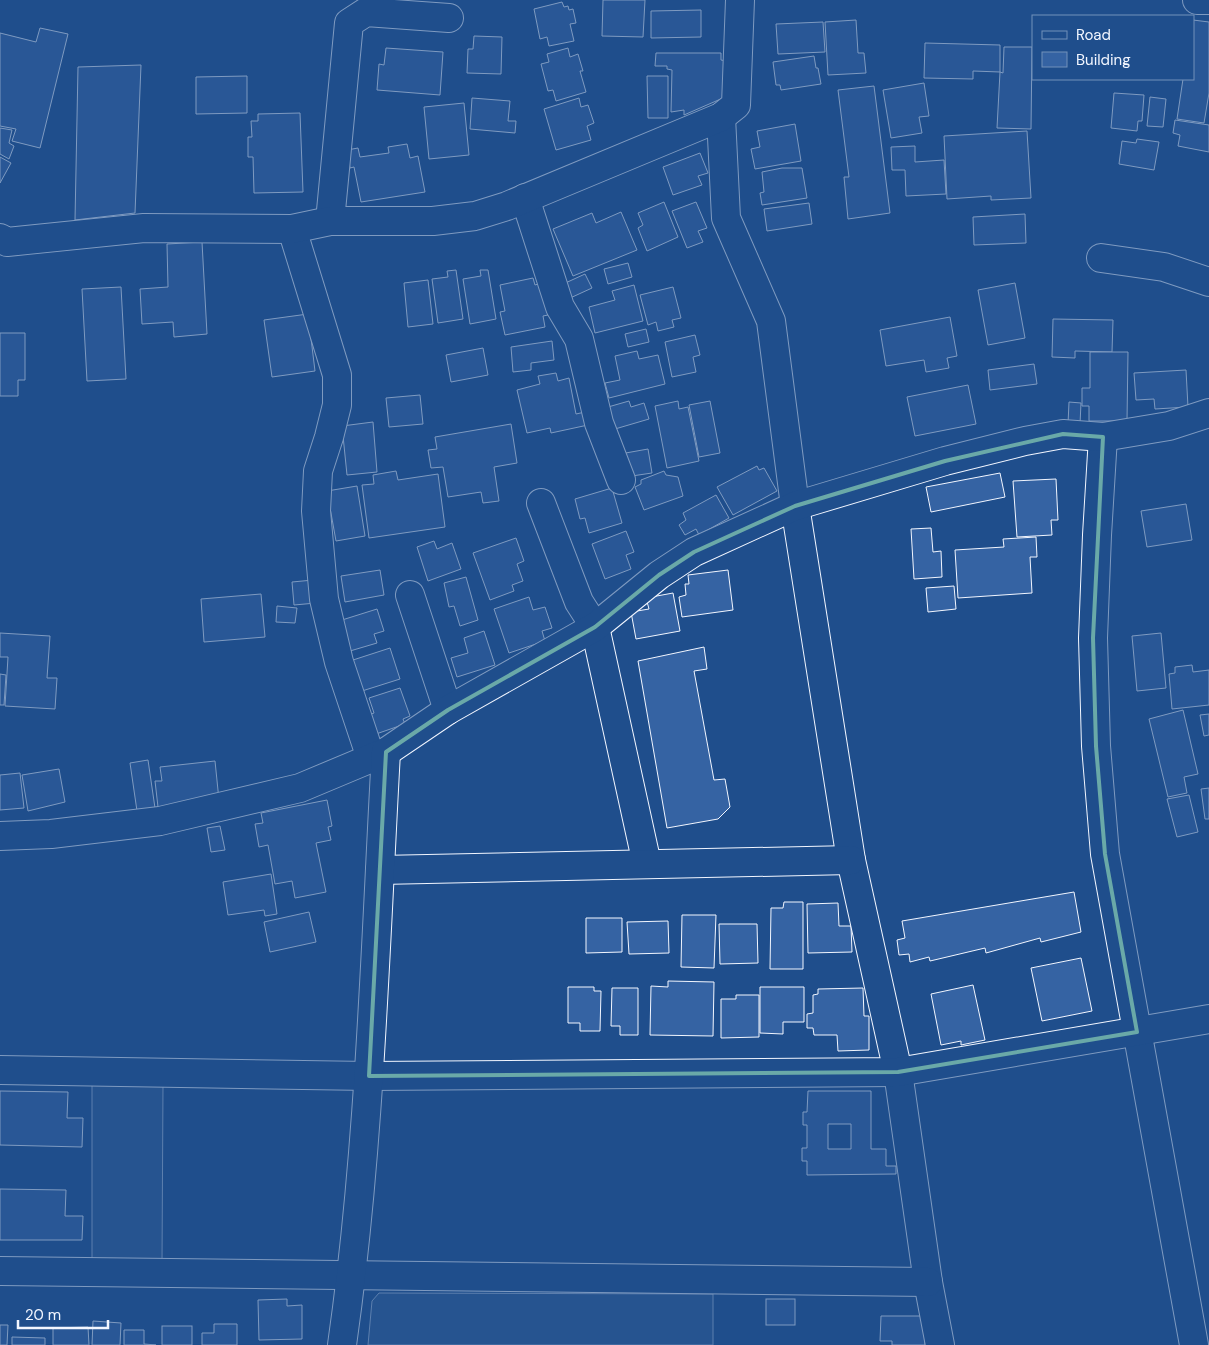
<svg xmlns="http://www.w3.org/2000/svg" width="1209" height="1345" font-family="'DM Sans',sans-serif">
	<rect width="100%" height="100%" fill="#1f4e8c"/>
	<g fill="#305b95" stroke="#a8bbd7">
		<path d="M92 1084H163L162 1263H92Z"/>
		<path d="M379 1293 713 1294V1345H368L372 1301Z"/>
	</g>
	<g fill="#3563a3" stroke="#f2f6ff" fill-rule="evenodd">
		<path d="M603 0H645L643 37 602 36Z"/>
		<path d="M562 2 564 7 568 6 569 10 573 9 576 23 570 24 574 41 549 46 547 37 540 39 534 9Z"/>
		<path d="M701 10V37L651 38V11Z"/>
		<path d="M856 20 858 53H864L866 73 828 75 825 22Z"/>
		<path d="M1193 20 1209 22V93L1204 123 1177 119 1183 79H1193Z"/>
		<path d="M823 22 825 52 778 54 776 24Z"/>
		<path d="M40 28 68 34 40 148 12 141 16 129 0 126V33L36 42Z"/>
		<path d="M474 36 502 37 501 74 467 73 468 49H473Z"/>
		<path d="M925 43 1000 45V72L973 71V79L924 78Z"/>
		<path d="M1004 47H1032L1031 129 997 128 1000 72 1003 73Z"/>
		<path d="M386 48 443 52 440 95 377 90 379 64 384 65Z"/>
		<path d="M568 48 570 57 578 54 583 71H580L586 92 556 101 553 90 548 91 541 64 549 62 547 54Z"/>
		<path d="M656 53H721V60L726 61 723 98 684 115V110L671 112 672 70 667 69V66H655Z"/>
		<path d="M814 56 816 68H818L821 84 781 90 780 85H776L773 62Z"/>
		<path d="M141 65 135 213 75 220 78 67Z"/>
		<path d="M247 76V113L196 114V77Z"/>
		<path d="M647 76H668V118H648Z"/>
		<path d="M924 83 929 116 919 117 922 133 891 138 883 90Z"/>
		<path d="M874 86 890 213 848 219 844 177H849L838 90Z"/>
		<path d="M1114 93 1144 95 1142 121H1138L1137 131 1111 128Z"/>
		<path d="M1150 97 1166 99 1163 127 1147 126Z"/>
		<path d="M472 98 510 101 508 121H516L515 133 470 129Z"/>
		<path d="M579 98 581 107 588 105 594 123 587 126 591 140 556 150 544 109Z"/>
		<path d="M464 103 469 155 429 159 424 107Z"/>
		<path d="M300 113 303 192 254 193 253 157H248V137H252L251 121H258V114Z"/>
		<path d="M1175 120 1209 125V152L1178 146 1180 135 1173 133Z"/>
		<path d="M795 124 801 161 755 169 751 149 760 147 757 131Z"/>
		<path d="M0 128 12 130 9 143 14 146 9 159 0 154Z"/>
		<path d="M1027 131 1031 198 991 200V196L947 199 944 136Z"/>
		<path d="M1137 139 1159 142 1154 170 1119 164 1122 141 1136 143Z"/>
		<path d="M407 144 410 158 418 156 425 192 361 202 354 167 350 168 347 150 358 148 360 157 389 153 388 147Z"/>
		<path d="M915 146V162L944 160 946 194 906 196 905 170H892L891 147Z"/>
		<path d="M700 153 708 173 698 176 702 185 673 195 663 167Z"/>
		<path d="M0 157 11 163 0 183Z"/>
		<path d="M782 168H802L807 198 762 205 760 193 764 192 762 172Z"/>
		<path d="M664 202 678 237 647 251 638 228 643 225 638 213Z"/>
		<path d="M696 202 707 228 698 231 703 242 687 248 672 211Z"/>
		<path d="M809 203 812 224 767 231 764 209Z"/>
		<path d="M621 212 637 250 573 276 553 229 592 213 596 223Z"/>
		<path d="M1025 214 1026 243 974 245 973 217Z"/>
		<path d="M202 242 207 334 174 337 173 322 142 324 140 289 168 287 167 244Z"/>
		<path d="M628 263 632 277 608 284 604 269Z"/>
		<path d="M456 270 463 319 438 323 432 279 448 277 447 271Z"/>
		<path d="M480 270H488L496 319 470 324 463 279 481 276Z"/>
		<path d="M585 274 592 288 568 299 561 285Z"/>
		<path d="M533 278 535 285 541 283 548 315 543 316 545 327 505 335 500 312 505 311 500 285Z"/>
		<path d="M428 280 433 324 408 327 404 283Z"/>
		<path d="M1015 283 1025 338 988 345 978 290Z"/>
		<path d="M634 285 643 321 595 333 589 307 615 300 612 291Z"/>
		<path d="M121 287 126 379 87 381 82 289Z"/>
		<path d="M673 287 681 318 672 320 674 327 658 331 656 322 648 325 640 295Z"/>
		<path d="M308 314 315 371 272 377 264 320Z"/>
		<path d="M950 317 957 356 947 358 949 368 926 372 924 360 886 366 880 330Z"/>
		<path d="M1053 319 1113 320 1112 352 1075 351V358L1052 357Z"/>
		<path d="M646 329 649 342 628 347 625 334Z"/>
		<path d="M0 333H25V380H18V396H0Z"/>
		<path d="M695 335 700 355 693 357 696 372 672 377 665 342Z"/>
		<path d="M552 341 554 360 531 363V370L513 372 511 347Z"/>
		<path d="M483 348 488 375 451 382 446 355Z"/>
		<path d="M637 351 639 359 658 355 665 384 609 398 605 383 620 380 615 356Z"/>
		<path d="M1090 352H1128L1127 421H1089V406H1082V388H1090Z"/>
		<path d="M1034 364 1037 384 990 390 988 370Z"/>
		<path d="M1186 370 1188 407 1155 409 1154 399 1136 400 1134 373Z"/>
		<path d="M556 373 558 381 569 378 576 414 585 412 588 425 551 433 550 428 527 433 517 390 540 384 538 376Z"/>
		<path d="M968 385 976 424 915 436 907 397Z"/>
		<path d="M420 395 423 424 389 427 386 398Z"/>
		<path d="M629 401 631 407 644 403 649 419 615 429 608 407Z"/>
		<path d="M678 401 679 409 688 407 699 461 667 468 655 406Z"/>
		<path d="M710 401 720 453 699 457 689 405Z"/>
		<path d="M1069 402 1081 403 1080 424H1068Z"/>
		<path d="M373 422 377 472 347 475 342 426Z"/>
		<path d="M511 424 517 463 494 467 499 501 483 503 481 492 448 497 443 467 431 468 428 450 437 449 435 437Z"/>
		<path d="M648 449 652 473 625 477 620 454Z"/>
		<path d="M757 466 759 470 764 468 777 491 733 515 717 487Z"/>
		<path d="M396 471 398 480 438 474 445 527 369 538 362 485 374 484 373 475Z"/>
		<path d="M664 471 666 475 678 477 683 496 644 510 635 487 641 484V480Z"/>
		<path d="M1000 473 1005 497 931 512 926 487Z"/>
		<path d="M1056 479 1058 520H1051L1052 535 1017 537 1013 481Z"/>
		<path d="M357 486 365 536 336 541 327 491Z"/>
		<path d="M612 488 622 523 589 533 585 518 580 519 575 499Z"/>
		<path d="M716 495 729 518 699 535 696 529 685 535 679 525 686 520 683 513Z"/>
		<path d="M1186 504 1192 540 1147 547 1141 511Z"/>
		<path d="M931 528 933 552 941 551 942 577 914 579 911 529Z"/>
		<path d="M626 531 634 552 626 555 631 569 605 579 592 544Z"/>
		<path d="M1036 537 1037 557H1030L1032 593 958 598 955 550 1004 547 1003 539Z"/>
		<path d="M516 538 524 561 517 564 523 581 512 585 514 591 490 600 473 553Z"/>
		<path d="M434 541 437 549 452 543 461 569 428 581 417 547Z"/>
		<path d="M380 570 384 595 345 602 341 576Z"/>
		<path d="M728 570 733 610 682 617 679 597 686 595 685 584H689L688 575Z"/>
		<path d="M466 577 478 620 460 626 454 606 449 607 444 583Z"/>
		<path d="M313 580 316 603 294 605 292 582Z"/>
		<path d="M954 586 956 609 928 612 926 588Z"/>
		<path d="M673 593 680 631 636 639 631 612 649 609 646 598Z"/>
		<path d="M261 594 265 637 204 642 201 599Z"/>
		<path d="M529 597 533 610 545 607 552 628 542 631 545 641 509 653 494 609Z"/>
		<path d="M277 606 297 608 295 623 276 622Z"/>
		<path d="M377 609 384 631 374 634 377 643 350 651 342 620Z"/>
		<path d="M484 631 495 665 457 677 451 658 468 653 464 638Z"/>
		<path d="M0 633 50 636 47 678H57L55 709 5 706 8 657H0Z"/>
		<path d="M1161 633 1166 688 1137 691 1132 636Z"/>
		<path d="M704 647 707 669 694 671 714 780 725 779 730 807 718 819 667 828 638 661Z"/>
		<path d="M390 648 400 679 362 691 353 660Z"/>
		<path d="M1192 665 1193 672 1209 670V705L1172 709 1169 674 1175 673V667Z"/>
		<path d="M0 674 6 675 4 705H0Z"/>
		<path d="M400 688 410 716 403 719 405 724 376 734 369 715 374 713 369 698Z"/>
		<path d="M1183 710 1198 774 1184 777 1187 793 1168 797 1149 719Z"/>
		<path d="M1209 714V735L1204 736 1200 715Z"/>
		<path d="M148 760 155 808 137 811 130 763Z"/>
		<path d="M215 761 219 800 158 807 155 781H162L160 767Z"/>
		<path d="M59 769 65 802 28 811 22 775Z"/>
		<path d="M20 773 24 808 0 810V775Z"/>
		<path d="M1209 788V819H1205L1201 789Z"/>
		<path d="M1189 795 1198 832 1177 837 1167 799Z"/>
		<path d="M327 800 332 826 328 827 331 840 316 843 326 892 295 898 292 881 275 884 268 845 259 847 255 824 263 823 261 813Z"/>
		<path d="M220 826 225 850 211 852 207 828Z"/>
		<path d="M271 874 277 914 265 916 264 910 228 915 223 882Z"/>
		<path d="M1074 892 1081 932 1041 942 1040 938 986 953 985 948 930 961 929 957 910 962 909 954 899 955 897 940 905 938 902 921Z"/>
		<path d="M784 902H803V969H770L771 908H783Z"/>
		<path d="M838 903 839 926H851L852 952 808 953 807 904Z"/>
		<path d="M309 912 316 942 270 952 264 922Z"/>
		<path d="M682 915H716L714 968 681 967Z"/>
		<path d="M586 918H622V952L586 953Z"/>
		<path d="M668 921 669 953 629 954 627 922Z"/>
		<path d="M719 924H757L758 963 720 964Z"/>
		<path d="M1081 958 1092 1011 1042 1021 1031 968Z"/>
		<path d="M668 981 714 982 713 1036 650 1035 651 986 668 987Z"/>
		<path d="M973 985 985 1040 961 1045V1041L941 1045 931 994Z"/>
		<path d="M568 987H594V991H601L600 1031H580V1023H568Z"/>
		<path d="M760 987H804V1022H783V1034L760 1033Z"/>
		<path d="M612 988H638V1035H620V1026H611Z"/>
		<path d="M863 988 864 1016H869V1050L838 1051 837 1035H814L813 1028H807V1014L813 1013V995L818 994V989Z"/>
		<path d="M736 995H759V1037L721 1038V999H736Z"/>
		<path d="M0 1091 68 1092 67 1118H83L82 1147 0 1145Z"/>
		<path d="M808 1091H871V1149H886V1166H896V1174L807 1175V1161H802V1148H807V1125H803V1112H807ZM828 1124H851V1149H828Z"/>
		<path d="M0 1189 66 1190 65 1216H83L82 1240H0Z"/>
		<path d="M287 1299V1306L302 1305V1339L259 1340 258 1300Z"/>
		<rect x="766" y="1299" width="29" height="26"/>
		<path d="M881 1316H925V1345H892V1341H880Z"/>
		<path d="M93 1321 121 1323 120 1345H92Z"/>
		<path d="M214 1324H237V1345H202V1333H214Z"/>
		<path d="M0 1325H8L7 1345H0Z"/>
		<rect x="162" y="1326" width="30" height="19"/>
		<path d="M88 1327 89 1345H53V1328Z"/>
		<path d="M124 1330H144V1344L156 1345H124Z"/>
		<path d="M12 1337 45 1338V1345H12Z"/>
	</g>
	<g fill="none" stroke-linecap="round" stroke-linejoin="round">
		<g stroke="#f2f6ff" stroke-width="30">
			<g id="minor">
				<path d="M1197 0H1209"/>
				<path d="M721 117 726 218 771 321 795 506 851 860 898 1072 928 1282 940 1345"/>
				<path d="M525 198 560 307 579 339 599 423 621 480"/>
				<path d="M330 221 349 23 366 12 449 18"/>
				<path d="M292 229 337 375V405L329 437 318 471 316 511 324 599 339 662 371 758"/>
				<path d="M0 238 7 242 144 228 292 229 330 221H433L475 216 507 206 721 117 736 105 740 0"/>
				<path d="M1101 258 1164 267 1209 282"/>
				<path d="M1103 437 1097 535 1093 638 1096 746 1105 854 1194 1345"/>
				<path d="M541 503 579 602 595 627 647 864"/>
				<path d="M410 595 448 710"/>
				<path d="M0 836 51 834 160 821 300 788 386 752 448 710 595 627 659 575 694 552 795 506 945 461 1025 441 1063 434 1103 437 1169 426 1209 413"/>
				<path d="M380 870 851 860"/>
				<path d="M0 1070 369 1076 898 1072 1209 1019"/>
				<path d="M0 1271 928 1282"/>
				<path d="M342 1345C370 1149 375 950 386 752"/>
			</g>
		</g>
		<use href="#minor" stroke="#1f4e8c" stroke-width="28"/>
	</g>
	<path d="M0 0H1209V1345H0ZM1063 434 1103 437 1093 638 1096 746 1105 854 1137 1032 898 1072 369 1076 386 752 448 710 595 627 659 575 694 552 795 506 945 461Z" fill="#1f4e8c" fill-opacity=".55" fill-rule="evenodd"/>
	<path fill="none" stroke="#6aa9a8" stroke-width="4" stroke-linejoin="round" d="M1063 434 1103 437 1093 638 1096 746 1105 854 1137 1032 898 1072 369 1076 386 752 448 710 595 627 659 575 694 552 795 506 945 461Z"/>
	<rect x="1032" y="15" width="162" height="65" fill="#1f4e8c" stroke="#7391ba"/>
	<rect x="1042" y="31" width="25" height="8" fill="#1f4e8c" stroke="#7391ba"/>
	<text x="1076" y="40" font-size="15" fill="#f2f6ff">Road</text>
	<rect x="1042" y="52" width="25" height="15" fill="#3563a3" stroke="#7391ba"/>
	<text x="1076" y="65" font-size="15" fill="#f2f6ff">Building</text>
	<path d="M18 1320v8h90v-8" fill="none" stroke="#f2f6ff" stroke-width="2.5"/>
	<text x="25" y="1320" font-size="15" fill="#f2f6ff" stroke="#1f4e8c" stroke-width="4" paint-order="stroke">20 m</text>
</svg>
